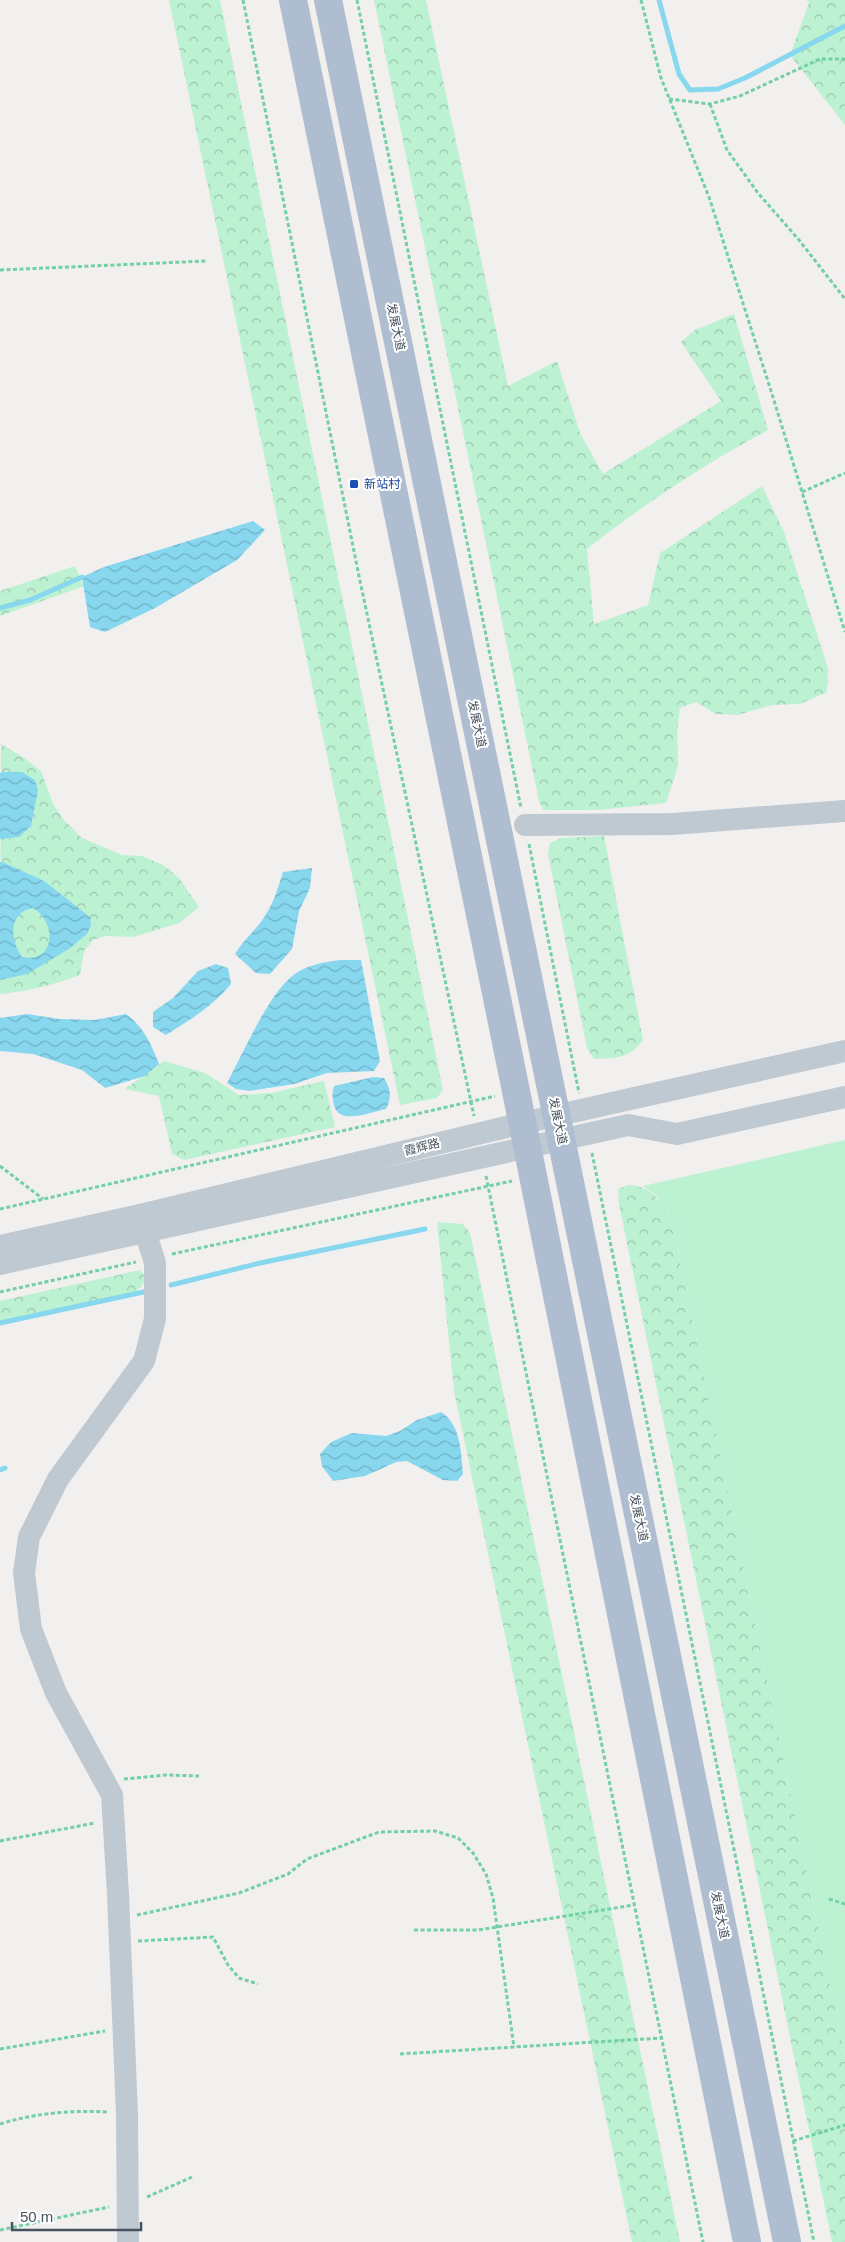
<svg xmlns="http://www.w3.org/2000/svg" width="845" height="2242" font-family="Arial,'Noto Sans SC',sans-serif">
	<defs>
		<pattern id="forest-crowns" width="20" height="18" patternUnits="userSpaceOnUse" patternTransform="scale(1.25)"><rect width="20" height="18" fill="#bcf1d2"/><path d="M2 6a3 3 0 1 1 6 0M12 15a3 3 0 1 1 6 0" fill="none" stroke="#9bc6ae"/></pattern>
		<pattern id="water-waves" width="16" height="10" patternUnits="userSpaceOnUse" patternTransform="scale(1.25)"><rect width="16" height="10" fill="#87d7ef"/><path d="M0 5q4-4 8 0t8 0" fill="none" stroke="#70b1c5"/></pattern>
	</defs>
	<rect width="100%" height="100%" fill="#f2efef"/>
	<path fill="#bcf1d2" d="M845 1140V2057L672 1223 656 1195 643 1186Z"/>
	<g fill="url(#forest-crowns)">
		<path d="M169 0H220L443 1090 437 1098 400 1105Z"/>
		<path d="M374 0H426L508 386 557 361 580 433 603 474 721 401 681 342 695 330 734 314 768 430C704 464 644 504 587 549L594 624 648 605 660 553 762 486 784 532 828 668 827 692 800 704 772 705 737 715 716 714 696 702 680 708 677 733 678 766 666 803 598 810H543L539 801Z"/>
		<path d="M807 0H845V125L790 55 809 3Z"/>
		<path d="M75 566 84 586 0 616V591Z"/>
		<path d="M1 744 24 758 41 771 53 804 63 819 82 838 122 855 142 856 163 865 179 878 199 907 179 923 133 937 106 936 93 940 84 951 80 975C54 985 28 991 0 994Z"/>
		<path d="M604 836 643 1040C629 1059 616 1058 594 1059L587 1048 548 854 550 843 561 838Z"/>
		<path d="M164 1061 205 1073 239 1095 271 1093 324 1081 335 1127 184 1160 172 1154 159 1096 125 1089Z"/>
		<path d="M628 1185C656 1187 659 1201 672 1223L845 2057V2242H832L619 1204 618 1189Z"/>
		<path d="M437 1222 463 1224 470 1233 680 2242H632L454 1391Z"/>
		<path d="M140 1270 146 1278 142 1286 131 1295 0 1323V1301Z"/>
	</g>
	<g fill="url(#water-waves)" fill-rule="evenodd">
		<path d="M253 521 265 530 237 560 155 608 105 632 90 627 82 577 104 567Z"/>
		<path d="M4 772H22L35 780 38 790 31 826 19 837 0 839V773Z"/>
		<path d="M0 862 5 863 44 881 90 917 91 925 87 934 69 949 27 974 0 980ZM33 908C58 923 55 964 22 957 10 940 8 912 33 908Z"/>
		<path d="M312 868 310 888 299 911 292 949 270 974 256 973 235 954C243 940 254 932 263 919 273 905 278 888 283 872Z"/>
		<path d="M341 960H361L380 1061 374 1071 327 1073 294 1084 250 1091 236 1089 227 1083C242 1055 268 996 291 977 304 965 325 962 341 960Z"/>
		<path d="M216 964 228 968 231 984C213 1006 190 1020 166 1035L153 1027V1012L173 998 198 971Z"/>
		<path d="M27 1014 59 1019 95 1020 126 1014C144 1027 151 1044 159 1064L145 1076 105 1088 82 1070 33 1054 0 1051V1018Z"/>
		<path d="M373 1077 384 1078C391 1089 392 1097 386 1109 371 1112 339 1126 334 1105 332 1098 332 1092 334 1086Z"/>
		<path d="M441 1412C461 1424 461 1453 463 1474L457 1481 443 1480 407 1461 396 1462 365 1476 333 1481 322 1466 320 1454 331 1442 352 1433 386 1436 400 1431 417 1420Z"/>
	</g>
	<g fill="none" stroke-linecap="round" stroke-linejoin="round">
		<g stroke="#87d7ef" stroke-width="5">
			<path d="M659 0 679 74 690 90 718 89 745 78 845 26"/>
			<path d="M0 608 30 600 82 577"/>
			<path d="M171 1285 260 1263 425 1229"/>
			<path d="M0 1323 148 1291"/>
			<path d="M0 1470 5 1468"/>
		</g>
		<g stroke="#72d0a5" stroke-width="3" stroke-dasharray="4 2.5" stroke-linecap="butt">
			<path d="M243 0 360 581 474 1116"/>
			<path d="M357 0 521 808"/>
			<path d="M641 0 661 78 709 197 772 394 845 632"/>
			<path d="M669 99 710 104 740 96 820 59H845"/>
			<path d="M710 104 727 150 758 193 799 240 845 299"/>
			<path d="M0 270 206 261"/>
			<path d="M802 492 845 473"/>
			<path d="M529 844 579 1093"/>
			<path d="M592 1153 814 2242"/>
			<path d="M0 1166 43 1199"/>
			<path d="M486 1176 703 2242"/>
			<path d="M0 1209 495 1096"/>
			<path d="M172 1254 512 1181"/>
			<path d="M0 1292 136 1262"/>
			<path d="M124 1779 166 1775 199 1776"/>
			<path d="M0 1841 95 1823"/>
			<path d="M829 1899 845 1904"/>
			<path d="M137 1915 239 1893 288 1874 307 1859 379 1832 435 1831 458 1838 473 1853 486 1874 493 1898 514 2047"/>
			<path d="M414 1930H478L634 1905"/>
			<path d="M138 1941 213 1937 228 1965 239 1978 258 1984"/>
			<path d="M0 2049 105 2031"/>
			<path d="M400 2054 661 2038"/>
			<path d="M0 2124C35 2113 71 2110 108 2112"/>
			<path d="M793 2141 845 2125"/>
			<path d="M147 2197 192 2177"/>
			<path d="M0 2230 109 2207"/>
		</g>
		<g stroke="#bfc9d2" stroke-width="22">
			<path d="M525 825 672 824 845 811"/>
			<path d="M0 1246 140 1215 523 1123 845 1051"/>
			<path d="M0 1264 628 1125 677 1134 845 1097"/>
			<path d="M128 2242 127 2114 118 1894 112 1795 56 1693 31 1629 24 1573 29 1537 58 1479 144 1361 155 1319V1263L140 1215"/>
		</g>
		<g stroke="#aebdcf" stroke-width="28">
			<path d="M293 0 516 1091 747 2242"/>
			<path d="M328 0 787 2242"/>
		</g>
	</g>
	<rect fill="#1a4fb4" stroke="#fff" stroke-width="2" x="349" y="479" width="10" height="10" rx="2.5"/>
	<g text-anchor="middle" stroke-width="4" stroke-linejoin="round" paint-order="stroke">
		<g font-size="12" fill="#46525d" stroke="#fff">
			<text transform="translate(396 327) rotate(78)" y="4">发展大道</text>
			<text transform="translate(477 724) rotate(78)" y="4">发展大道</text>
			<text transform="translate(558 1121) rotate(78)" y="4">发展大道</text>
			<text transform="translate(422 1147) rotate(-14)" y="4">霞辉路</text>
			<text transform="translate(639 1518) rotate(78)" y="4">发展大道</text>
			<text transform="translate(720 1915) rotate(78)" y="4">发展大道</text>
		</g>
		<g font-size="12" fill="#164399" stroke="#fff" text-anchor="start">
			<text x="364" y="488">新站村</text>
		</g>
	</g>
	<path d="M12 2222v8h129v-8" fill="none" stroke="#46525d" stroke-width="2.5"/>
	<text x="20" y="2222" font-size="15" fill="#46525d" stroke="#ffffff" stroke-width="4" paint-order="stroke">50 m</text>
</svg>
